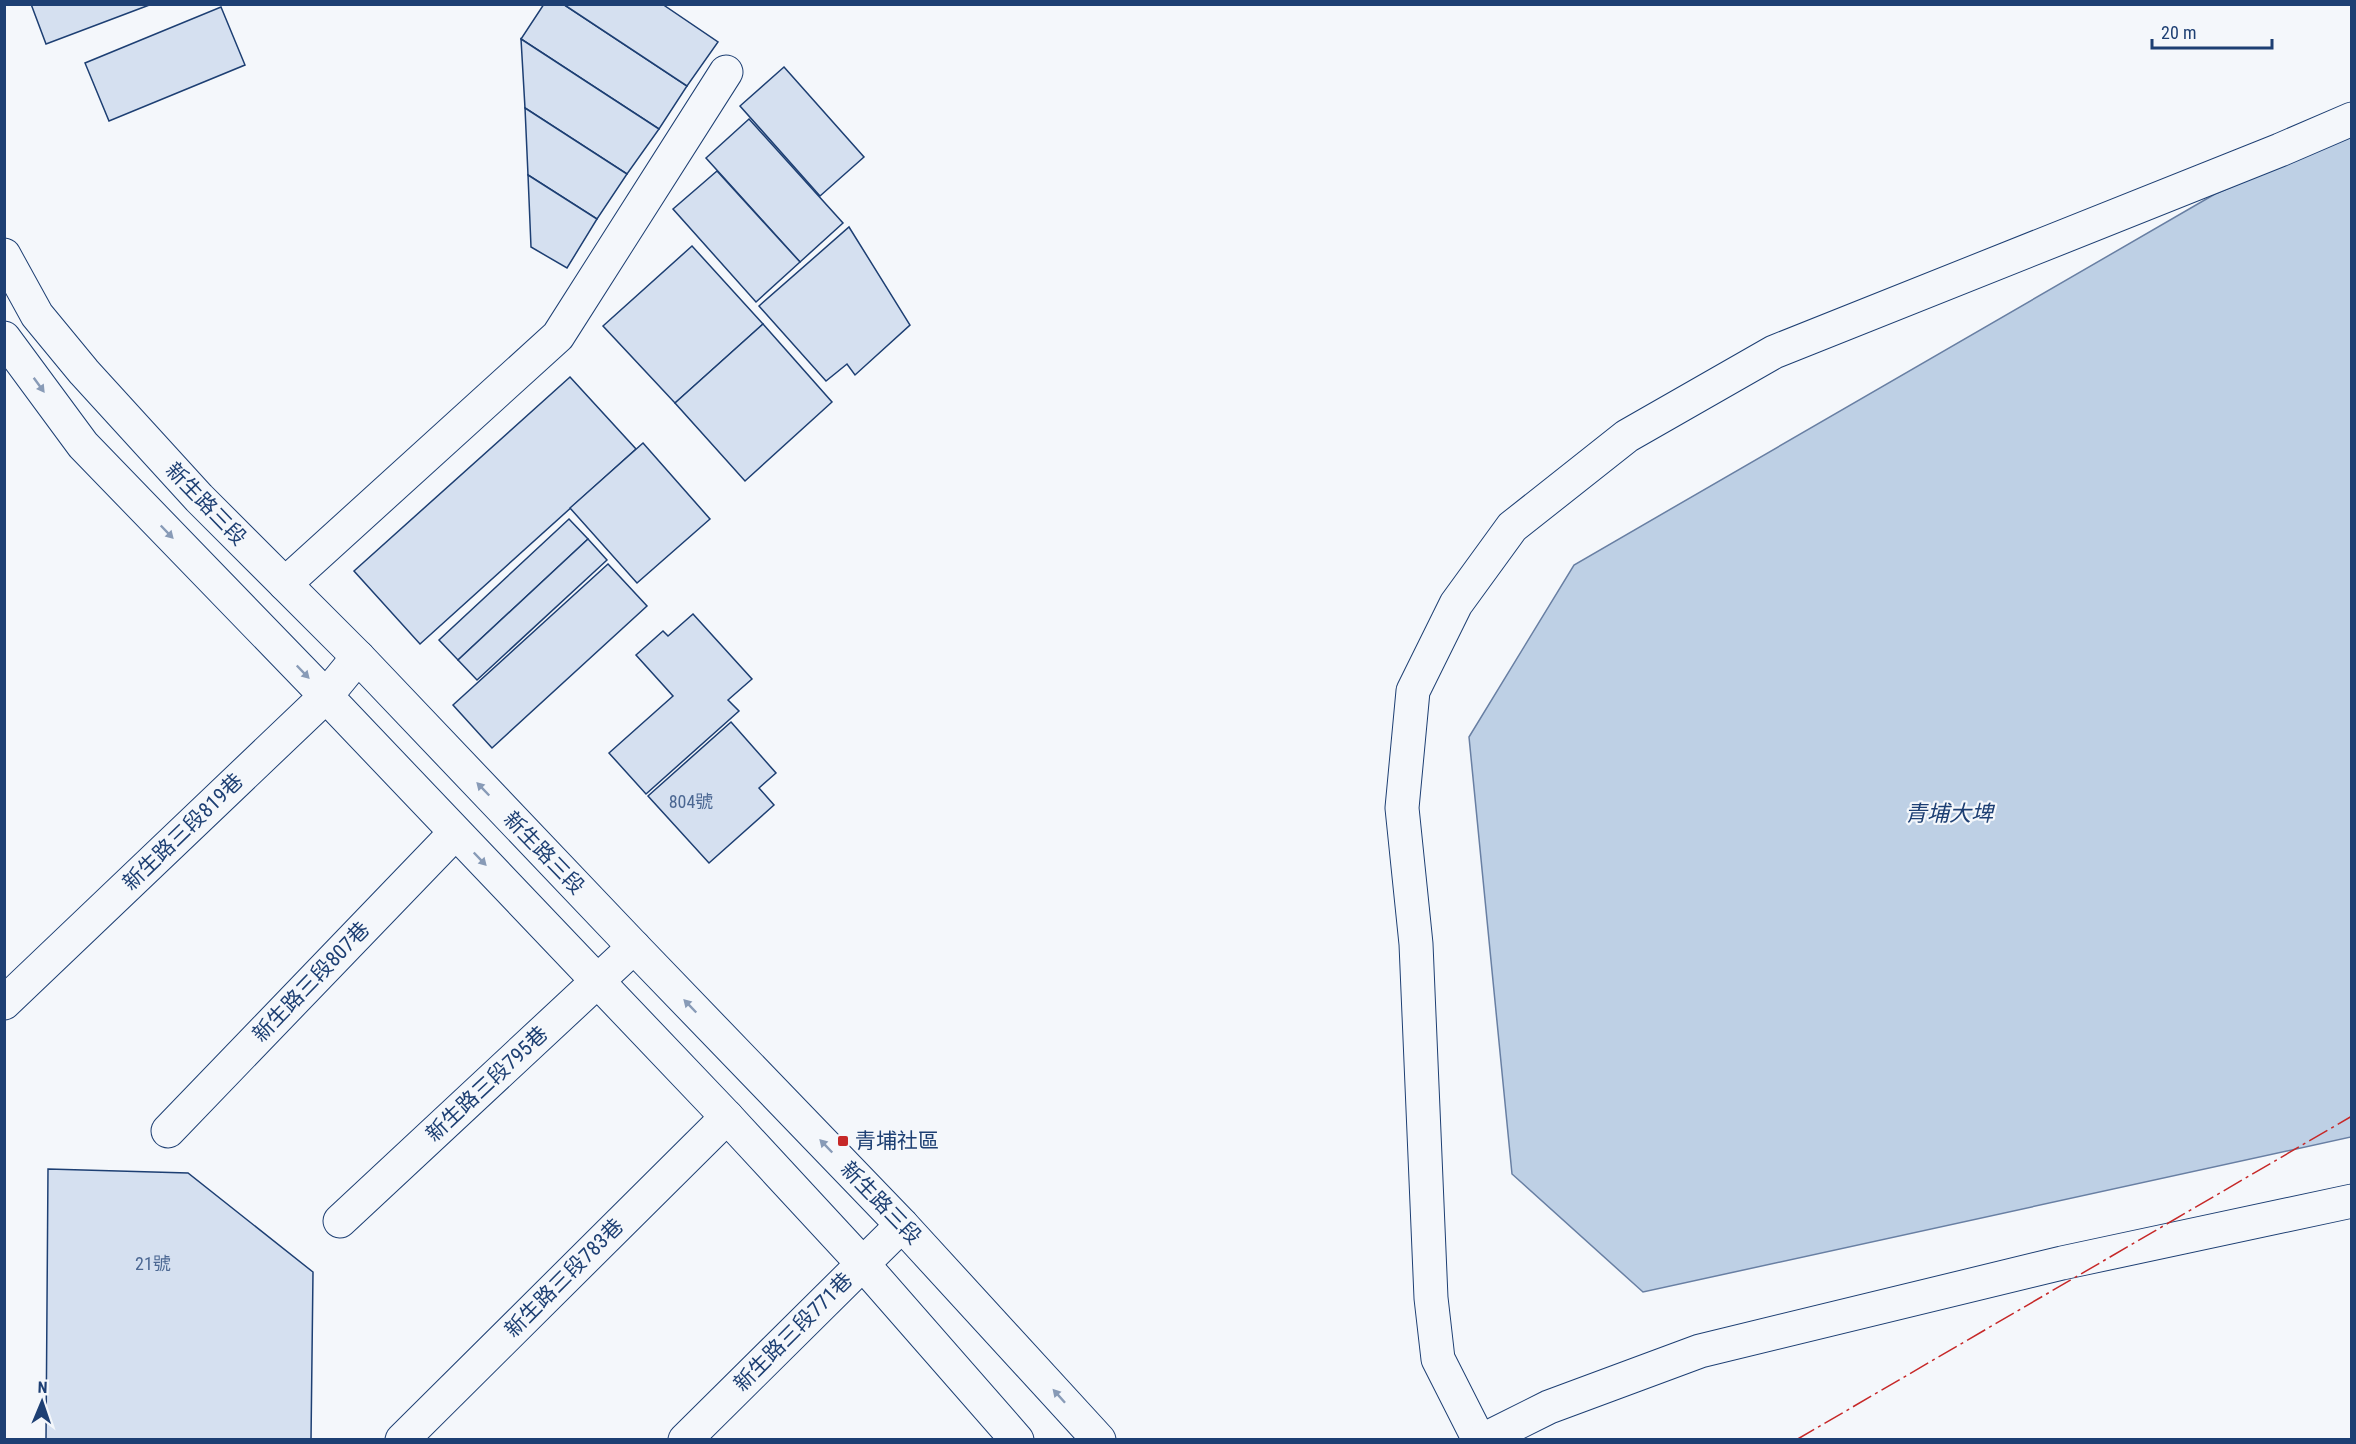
<svg xmlns="http://www.w3.org/2000/svg" width="2356" height="1444" font-family="'Roboto Condensed','Noto Sans TC',sans-serif">
	<rect width="100%" height="100%" fill="#f4f7fb"/>
	<path fill="#bed0e5" stroke="#687fa3" stroke-width="1.5" d="M2351 136V1137L1643 1292 1512 1174 1469 737 1574 565 2215 194Z"/>
	<g fill="#d5e0f0" stroke="#1d3f73" stroke-width="1.5">
		<path d="M31 4H152L46 44Z"/>
		<path d="M544 4H563L687 86 659 129 521 39Z"/>
		<path d="M563 4H662L718 42 687 86Z"/>
		<path d="M221 7 245 65 109 121 85 63Z"/>
		<path d="M521 39 659 129 627 174 525 108Z"/>
		<path d="M784 67 864 157 820 196 740 106Z"/>
		<path d="M525 108 627 174 597 219 528 175Z"/>
		<path d="M749 119 843 223 800 262 706 158Z"/>
		<path d="M717 171 800 262 756 302 673 209Z"/>
		<path d="M528 175 597 219 567 268 531 247Z"/>
		<path d="M849 227 910 325 855 375 847 364 826 381 759 306Z"/>
		<path d="M692 246 763 324 675 403 603 326Z"/>
		<path d="M763 324 832 402 745 481 675 403Z"/>
		<path d="M570 377 636 449 420 644 354 571Z"/>
		<path d="M643 443 710 519 637 583 570 508Z"/>
		<path d="M569 519 588 539 458 660 439 640Z"/>
		<path d="M588 539 607 560 477 680 458 660Z"/>
		<path d="M608 564 647 606 492 748 453 705Z"/>
		<path d="M693 614 752 679 728 700 739 711 646 794 609 753 673 696 636 655 663 631 668 636Z"/>
		<path d="M731 722 776 773 759 788 774 805 709 863 648 796Z"/>
		<path d="M48 1169 188 1173 313 1272 311 1440H46Z"/>
	</g>
	<g fill="none" stroke-linecap="round" stroke-linejoin="round">
		<g stroke="#1d3f73" stroke-width="35">
			<g id="minor">
				<path d="M285 584 558 336 726 72"/>
				<path d="M4 1003 326 696 358 657"/>
				<path d="M168 1131 455 833"/>
				<path d="M340 1221 634 947"/>
				<path d="M402 1440 727 1117"/>
				<path d="M685 1440 902 1225"/>
				<path d="M1479 1440 1438 1359 1431 1298 1416 944 1402 808 1413 691 1456 604 1512 527 1627 436 1774 352 2280 150 2352 119"/>
				<path d="M1483 1440 1549 1407 1700 1351 2062 1263 2352 1201"/>
			</g>
		</g>
		<g stroke="#1d3f73" stroke-width="35">
			<g id="major">
				<path d="M4 255 37 315 84 372 199 498 358 657 634 947 902 1225 1099 1440"/>
				<path d="M4 338 83 445 326 696 727 1117 862 1263 1017 1440"/>
			</g>
		</g>
		<use href="#minor" stroke="#f4f7fb" stroke-width="33"/>
		<use href="#major" stroke="#f4f7fb" stroke-width="33"/>
		<path stroke="#c62828" stroke-width="1.5" stroke-dasharray="21 4.5 3 4.5" stroke-linecap="butt" d="M1796 1440 2352 1116"/>
	</g>
	<defs><path id="oneway-solid" d="M-6-.8H1V-3.2L6.5 0L1 3.2V.8H-6Z" transform="scale(1.5)"/></defs>
	<g fill="#889bb7">
		<use href="#oneway-solid" transform="translate(39 385) rotate(54)"/>
		<use href="#oneway-solid" transform="translate(167 532) rotate(46)"/>
		<use href="#oneway-solid" transform="translate(303 672) rotate(46)"/>
		<use href="#oneway-solid" transform="translate(483 789) rotate(-134)"/>
		<use href="#oneway-solid" transform="translate(480 859) rotate(46)"/>
		<use href="#oneway-solid" transform="translate(690 1006) rotate(-134)"/>
		<use href="#oneway-solid" transform="translate(826 1146) rotate(-134)"/>
		<use href="#oneway-solid" transform="translate(1059 1396) rotate(-132)"/>
	</g>
	<rect fill="#c62828" stroke="#f4f7fb" stroke-width="2" x="837" y="1135" width="12" height="12" rx="3"/>
	<g text-anchor="middle" stroke-width="4.5" stroke-linejoin="round" paint-order="stroke">
		<g font-size="18" fill="#4b6792">
			<text x="691" y="808">804號</text>
			<text x="153" y="1270">21號</text>
		</g>
		<g font-size="21" fill="#1d3f73" stroke="#f4f7fb">
			<text transform="translate(206 504) rotate(46)" y="7">新生路三段</text>
			<text transform="translate(183 832) rotate(-44)" y="7">新生路三段819巷</text>
			<text transform="translate(544 853) rotate(46)" y="7">新生路三段</text>
			<text transform="translate(311 982) rotate(-46)" y="7">新生路三段807巷</text>
			<text transform="translate(487 1084) rotate(-43)" y="7">新生路三段795巷</text>
			<text transform="translate(881 1203) rotate(46)" y="7">新生路三段</text>
			<text transform="translate(564 1278) rotate(-45)" y="7">新生路三段783巷</text>
			<text transform="translate(793 1332) rotate(-45)" y="7">新生路三段771巷</text>
		</g>
		<g font-size="21" fill="#1d3f73" stroke="#f4f7fb" text-anchor="start">
			<text x="855" y="1148">青埔社區</text>
		</g>
		<g font-size="22" font-style="italic" fill="#1d3f73" stroke="#f4f7fb">
			<text x="1949" y="821">青埔大埤</text>
		</g>
	</g>
	<rect width="2356" height="1444" fill="none" stroke="#1d3f73" stroke-width="12"/>
	<g transform="translate(42 1402) rotate(2)" stroke="#f4f7fb" stroke-width="4.5" paint-order="stroke">
	<path d="M0-4.5L10 22L0 15L-10 22Z" fill="#1d3f73"/>
	<text y="-9" font-size="16" font-weight="bold" text-anchor="middle" fill="#1d3f73">N</text>
	</g>
	<path d="M2152 39v9h120v-9" fill="none" stroke="#1d3f73" stroke-width="3"/>
	<text x="2161" y="39" font-size="18" fill="#1d3f73" stroke="#f4f7fb" stroke-width="4.5" paint-order="stroke">20 m</text>
</svg>
